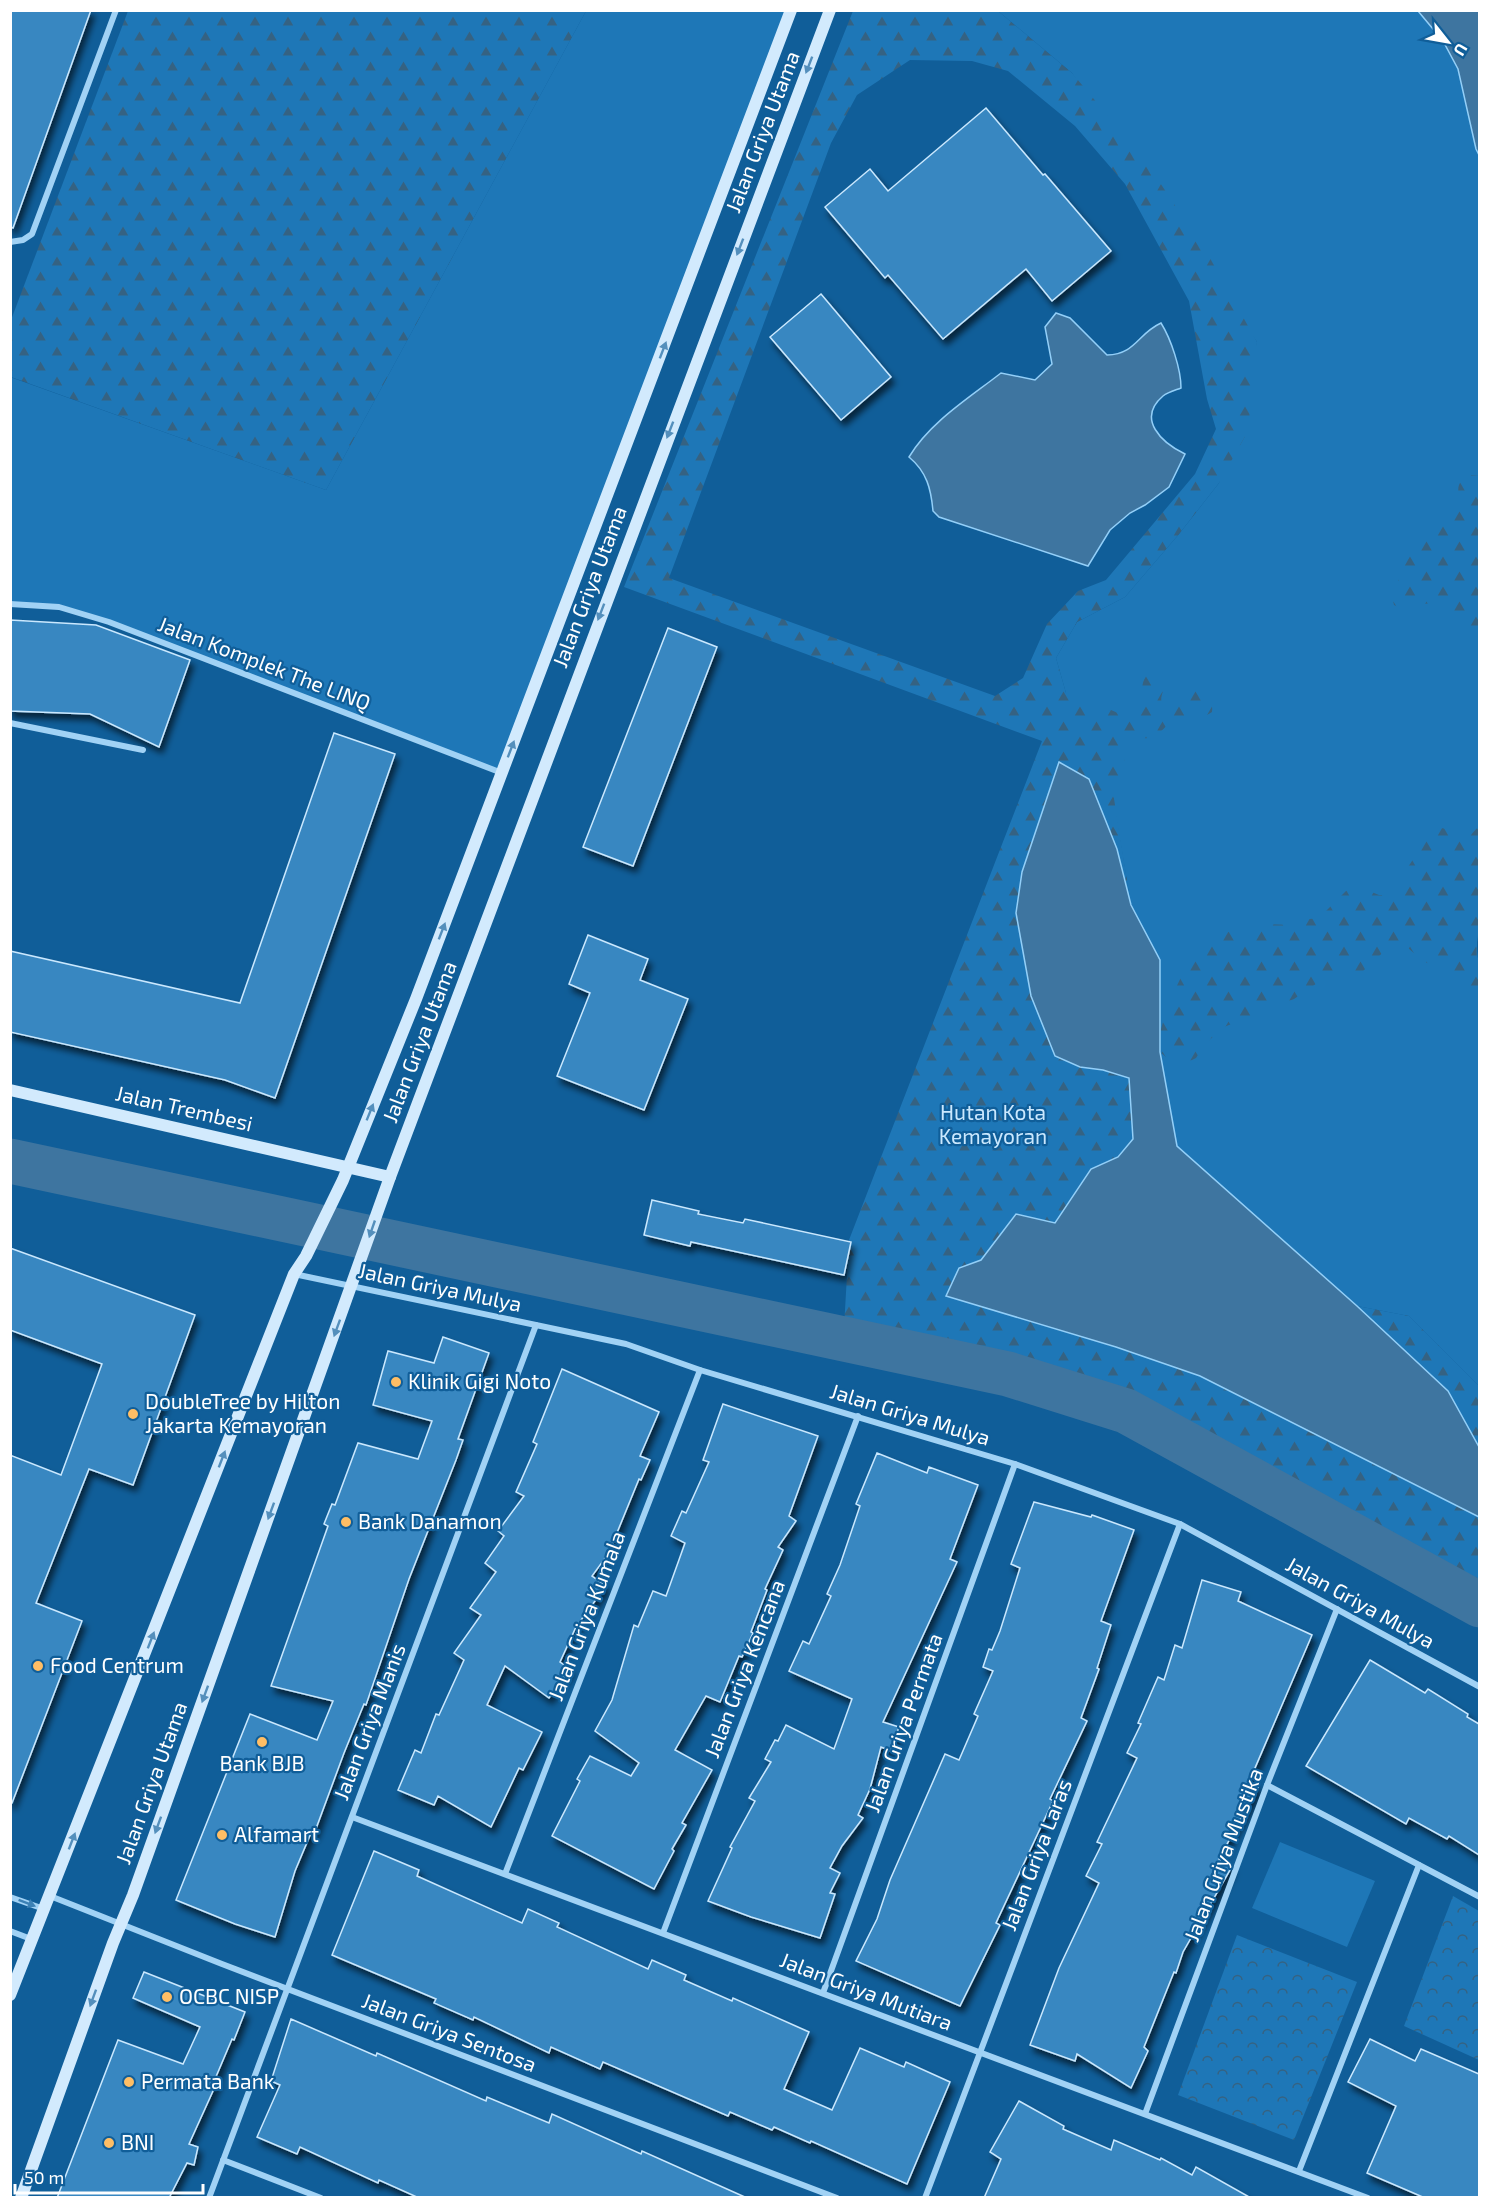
<svg xmlns="http://www.w3.org/2000/svg" width="1490" height="2208" font-family="'Exo 2',sans-serif">
	<defs>
		<pattern id="forest-firs" width="22" height="20" patternUnits="userSpaceOnUse" patternTransform="scale(1.5)"><rect width="22" height="20" fill="#1e77b7"/><path d="M5 1l3.5 6h-7zM16 11l3.5 6h-7z" fill="#356282"/></pattern>
		<pattern id="park-crowns" width="20" height="18" patternUnits="userSpaceOnUse" patternTransform="scale(1.5)"><rect width="20" height="18" fill="#1e77b7"/><path d="M2 6a3 3 0 1 1 6 0M12 15a3 3 0 1 1 6 0" fill="none" stroke="#356282"/></pattern>
		<filter id="shadow"><feDropShadow dx="3.5" dy="6" stdDeviation="3" flood-color="#0009"/></filter>
	</defs>
	<rect width="100%" height="100%" fill="#105e99"/>
	<g fill="#1e77b7">
		<path d="M586 11H791L502 773 94 617 59 607 11 604 10 377 326 490Z"/>
		<path d="M998 11H1418L1443 41 1458 69 1476 149 1480 155V926C1476 940 1476 953 1480 967L1479 1386 1409 1316 1357 1306 1177 1147 1160 1052V960L1131 905 1110 780 1066 693 1056 658 1077 622 1125 597 1179 534 1219 483 1257 342 1072 73Z"/>
		<path d="M1280 1842 1375 1881 1347 1947 1252 1908Z"/>
	</g>
	<g fill="url(#forest-firs)" fill-rule="evenodd">
		<path d="M128 11H586L326 490 11 377V320Z"/>
		<path d="M853 11H998L1072 73 1145 160 1211 260 1257 342 1248 431 1219 483 1179 534 1125 597 1077 622 1056 658 1066 693 1079 696 1127 717C1146 708 1138 687 1147 672L1154 673 1166 682C1163 694 1157 700 1166 710L1173 709C1178 700 1176 692 1185 686 1202 688 1214 693 1212 712 1199 721 1187 714 1174 720 1167 723 1163 732 1155 735 1142 743 1135 732 1121 749 1125 760 1127 767 1121 777L1111 780 1131 905 1117 849 1089 779 1060 762 1022 872 1016 913 1080 1067 1103 1070 1129 1078 1133 1139 1118 1157 1091 1169 1055 1223 1016 1214 981 1260 959 1268 1116 1347 1200 1376 1479 1517V1588L1146 1407 1052 1375 844 1328 849 1240 1042 741 624 587ZM910 60 972 61 1008 71 1075 126 1125 184 1189 301 1207 399 1216 429 1195 474 1106 580 1078 591 1047 624 1023 678 995 696 669 578 831 143 857 95Z"/>
		<path d="M1471 475 1480 476 1479 645 1465 630 1456 628C1452 622 1450 616 1446 611 1435 598 1417 605 1403 609L1394 605 1392 596C1402 571 1414 539 1435 521 1444 512 1454 515 1462 503 1456 490 1456 481 1471 475Z"/>
		<path d="M1479 826 1480 926C1473 948 1479 973 1479 996L1463 983 1422 960 1401 942 1392 944 1363 971 1355 976 1326 977 1294 999 1224 1027 1205 1044 1196 1058 1184 1064 1172 1062 1160 1052 1161 1029 1169 1002 1186 967 1206 941 1217 932H1229L1266 924 1293 925 1300 920 1319 918 1346 891 1357 886 1379 895H1394L1400 888V879L1416 855 1415 845C1429 819 1445 826 1466 840Z"/>
		<path d="M1357 1306 1409 1316 1479 1386V1447L1448 1391Z"/>
	</g>
	<g fill="url(#park-crowns)">
		<path d="M1453 1896 1479 1911V2060L1404 2026Z"/>
		<path d="M1237 1935 1357 1982 1294 2140 1178 2095Z"/>
	</g>
	<g fill="#3e75a0" stroke="#93cff8" stroke-width="1.5">
		<path d="M1418 11H1479V155L1476 149 1458 69 1443 41Z"/>
		<path d="M1056 313 1070 318 1107 355C1136 354 1137 334 1161 323 1171 339 1181 369 1181 388 1176 390 1168 392 1163 396 1136 419 1162 443 1185 454L1169 487 1145 505 1130 513 1110 530 1088 566 939 517 933 511C931 489 927 472 909 457 930 422 969 398 1001 373L1035 380 1052 364 1045 327Z"/>
		<path d="M1059 762 1089 779 1117 849 1131 905 1160 960V1052L1177 1146 1357 1306 1448 1391 1479 1447V1517L1200 1376 1116 1347 946 1296 959 1268 981 1260 1016 1214 1055 1223 1091 1169 1118 1157 1133 1139 1129 1078 1103 1070 1080 1067 1055 1056 1031 996 1016 913 1022 872Z"/>
	</g>
	<g fill="none" stroke-linecap="round" stroke-linejoin="round">
		<path stroke="#3e75a0" stroke-width="45" d="M10 1161 1008 1374 1126 1411 1480 1605"/>
	</g>
	<g fill="#3887c1" stroke="#cae8fe" stroke-width="1.5" filter="url(#shadow)">
		<path d="M10 10H91L13 228 10 227Z"/>
		<path d="M986 108 1043 175 1045 174 1111 251 1052 301 1026 269 943 339 888 275 885 278 825 207 870 169 888 191Z"/>
		<path d="M821 294 891 377 841 420 770 337Z"/>
		<path d="M10 620 96 625 190 660 159 747 90 714 10 711Z"/>
		<path d="M668 628 717 647 633 866 583 847Z"/>
		<path d="M334 733 395 754 275 1098 225 1080 10 1032V951L240 1003Z"/>
		<path d="M588 935 648 959 640 980 688 999 644 1110 557 1076 590 993 569 984Z"/>
		<path d="M652 1200 699 1211 698 1214 743 1223 745 1219 851 1242 844 1275 691 1242 690 1246 644 1235Z"/>
		<path d="M10 1248 195 1315 133 1485 89 1469 36 1603 82 1621 12 1803H10V1455L61 1475 102 1364 10 1330Z"/>
		<path d="M443 1337 489 1353 458 1439 463 1440 456 1460 409 1579 366 1705 364 1704 344 1753 314 1834 311 1833 295 1871 275 1937 235 1924 176 1900 250 1714 317 1740 333 1701 271 1686 328 1526 324 1524 332 1504 335 1505 358 1443 418 1459 432 1421 373 1405 388 1351 434 1363Z"/>
		<path d="M562 1369 659 1412 640 1456 650 1460 641 1480 639 1479 612 1545 614 1546 592 1576 606 1586 576 1627 560 1662 570 1669 549 1698 505 1666 487 1705 542 1732 523 1770 519 1768 491 1827 438 1796 434 1805 398 1790 415 1750 421 1753 436 1714 439 1715 464 1660 454 1653 481 1615 470 1608 496 1572 485 1563 504 1536 498 1531 524 1496 516 1492 537 1444 533 1442Z"/>
		<path d="M723 1404 818 1436 789 1516 796 1521 778 1547 783 1550 765 1589 767 1590 751 1632 753 1633 742 1657 739 1656 720 1702 706 1696 675 1750 712 1770 682 1823 686 1825 672 1849 674 1851 654 1889 552 1836 580 1781 577 1779 590 1756 631 1776 639 1763 595 1731 612 1700 634 1625 638 1627 653 1591 666 1596 685 1543 671 1536 682 1511 686 1513 709 1462 703 1460Z"/>
		<path d="M877 1453 927 1473 929 1467 978 1485 950 1559 957 1562 883 1722 899 1727 891 1751 881 1747 870 1789 858 1815 863 1818 842 1846 830 1868 840 1873 830 1893 835 1894 820 1938 751 1917 708 1901 732 1848 730 1847 755 1801 749 1798 771 1762 765 1759 775 1740 778 1741 786 1725 834 1749 852 1699 789 1671 803 1641 809 1644 831 1596 827 1594 840 1565 860 1506 856 1504Z"/>
		<path d="M1034 1502 1091 1517 1092 1515 1134 1530 1101 1621 1111 1625 1097 1668 1099 1669 1081 1718 1087 1721 1050 1799 1053 1801 996 1923 1000 1925 960 2006 856 1961 877 1919 890 1880 945 1754 959 1760 978 1716 974 1714 993 1671 983 1667 989 1649 992 1650 1000 1631 1020 1568 1011 1564Z"/>
		<path d="M1202 1580 1241 1592 1238 1601 1312 1635 1249 1782 1258 1787 1219 1859 1231 1866 1230 1870 1183 1952 1176 1973 1174 1972 1144 2047 1148 2051 1131 2088 1077 2054 1075 2061 1030 2045 1059 1968 1099 1883 1086 1876 1102 1844 1097 1842 1137 1758 1127 1753 1141 1724 1138 1723 1158 1677 1164 1680 1175 1645 1182 1648Z"/>
		<path d="M1370 1660 1425 1693 1428 1689 1468 1714 1467 1717 1479 1724V1855L1449 1836 1447 1839 1409 1818 1406 1824 1306 1766Z"/>
		<path d="M374 1851 419 1870 417 1876 522 1923 528 1909 559 1923 557 1927 648 1969 652 1960 686 1975 684 1980 732 2001 733 1998 809 2032 784 2089 832 2110 860 2048 904 2067 906 2062 950 2082 907 2184 811 2141 810 2143 774 2127 772 2130 730 2112 728 2116 603 2062 600 2069 551 2047 549 2053 474 2017 473 2020 434 2003 436 1999 332 1955Z"/>
		<path d="M144 1972 245 2012 234 2040 232 2039 215 2079 218 2080 189 2144 198 2147 194 2165 187 2163 169 2198H57L118 2040 183 2064 200 2027 133 1998Z"/>
		<path d="M291 2019 376 2056 377 2053 486 2101 487 2097 549 2123 552 2114 641 2154 642 2151 747 2198H419L379 2180 378 2183 300 2147 297 2154 257 2137 280 2085 271 2081Z"/>
		<path d="M1370 2039 1415 2061 1421 2049 1479 2074V2198H1425L1367 2173 1396 2106 1348 2082Z"/>
		<path d="M1019 2101 1064 2126 1063 2129 1111 2150 1114 2140 1160 2160 1161 2158 1192 2175 1196 2167 1251 2198H984L1001 2159 990 2152Z"/>
	</g>
	<g fill="none" stroke-linecap="round" stroke-linejoin="round">
		<g stroke="#a1d2f5" stroke-width="6">
			<path d="M10 242 23 240 32 234 116 10"/>
			<path d="M10 604 59 607 109 622 502 773"/>
			<path d="M10 723 143 750"/>
			<path d="M294 1274 626 1344 700 1370 1015 1464 1180 1524 1480 1687"/>
			<path d="M1267 1785 1480 1897"/>
			<path d="M352 1817 1368 2198"/>
			<path d="M505 1874 700 1370"/>
			<path d="M50 1896 222 1964 837 2198"/>
			<path d="M10 1897 44 1909"/>
			<path d="M10 1931 31 1939"/>
			<path d="M663 1933 858 1416"/>
			<path d="M823 1993 1015 1464"/>
			<path d="M1145 2114 1267 1785 1337 1609"/>
			<path d="M223 2160 321 2198"/>
			<path d="M1299 2171 1419 1865"/>
			<path d="M209 2198 536 1325"/>
			<path d="M925 2198 1180 1524"/>
		</g>
		<g stroke="#d2eafd" stroke-width="12">
			<path d="M10 1090 390 1177"/>
			<path d="M10 1995 294 1274 306 1256 343 1180 416 999 791 10"/>
			<path d="M21 2198 113 1943 133 1895 390 1177 830 10"/>
		</g>
	</g>
	<defs><path id="oneway-solid" d="M-6-.8H1V-3.2L6.5 0L1 3.2V.8H-6Z" transform="scale(1.5)"/></defs>
	<g fill="#548fbc">
		<use href="#oneway-solid" transform="translate(809 65) rotate(111)"/>
		<use href="#oneway-solid" transform="translate(740 247) rotate(111)"/>
		<use href="#oneway-solid" transform="translate(663 350) rotate(-69)"/>
		<use href="#oneway-solid" transform="translate(670 430) rotate(111)"/>
		<use href="#oneway-solid" transform="translate(601 612) rotate(111)"/>
		<use href="#oneway-solid" transform="translate(511 749) rotate(-69)"/>
		<use href="#oneway-solid" transform="translate(442 931) rotate(-69)"/>
		<use href="#oneway-solid" transform="translate(370 1112) rotate(-68)"/>
		<use href="#oneway-solid" transform="translate(372 1229) rotate(109)"/>
		<use href="#oneway-solid" transform="translate(337 1328) rotate(110)"/>
		<use href="#oneway-solid" transform="translate(222 1459) rotate(-69)"/>
		<use href="#oneway-solid" transform="translate(271 1511) rotate(110)"/>
		<use href="#oneway-solid" transform="translate(151 1640) rotate(-69)"/>
		<use href="#oneway-solid" transform="translate(205 1694) rotate(110)"/>
		<use href="#oneway-solid" transform="translate(158 1825) rotate(110)"/>
		<use href="#oneway-solid" transform="translate(72 1841) rotate(-69)"/>
		<use href="#oneway-solid" transform="translate(93 1998) rotate(110)"/>
	</g>
	<use fill="#3c81b5" href="#oneway-solid" transform="translate(27 1903) rotate(21)"/>
	<g fill="#ffbe65" stroke="#105e99" stroke-width="2">
		<circle cx="396" cy="1382" r="6"/>
		<circle cx="133" cy="1414" r="6"/>
		<circle cx="346" cy="1522" r="6"/>
		<circle cx="38" cy="1666" r="6"/>
		<circle cx="262" cy="1742" r="6"/>
		<circle cx="222" cy="1835" r="6"/>
		<circle cx="167" cy="1997" r="6"/>
		<circle cx="129" cy="2082" r="6"/>
		<circle cx="109" cy="2143" r="6"/>
	</g>
	<g text-anchor="middle" stroke-width="4.5" stroke-linejoin="round" paint-order="stroke">
		<g font-size="21" fill="#fff" stroke="#105e99">
			<text transform="translate(763 132) rotate(-69)" y="7">Jalan Griya Utama</text>
			<text transform="translate(590 587) rotate(-69)" y="7">Jalan Griya Utama</text>
			<text transform="translate(264 664) rotate(21)" y="7">Jalan Komplek The LINQ</text>
			<text transform="translate(420 1042) rotate(-69)" y="7">Jalan Griya Utama</text>
			<text transform="translate(184 1109) rotate(13)" y="7">Jalan Trembesi</text>
			<text transform="translate(440 1288) rotate(12)" y="7">Jalan Griya Mulya</text>
			<text transform="translate(910 1415) rotate(17)" y="7">Jalan Griya Mulya</text>
			<text transform="translate(1360 1603) rotate(29)" y="7">Jalan Griya Mulya</text>
			<text transform="translate(587 1616) rotate(-69)" y="7">Jalan Griya Kumala</text>
			<text transform="translate(745 1669) rotate(-69)" y="7">Jalan Griya Kencana</text>
			<text transform="translate(370 1722) rotate(-69)" y="7">Jalan Griya Manis</text>
			<text transform="translate(904 1723) rotate(-70)" y="7">Jalan Griya Permata</text>
			<text transform="translate(152 1783) rotate(-70)" y="7">Jalan Griya Utama</text>
			<text transform="translate(1037 1855) rotate(-69)" y="7">Jalan Griya Laras</text>
			<text transform="translate(1224 1855) rotate(-69)" y="7">Jalan Griya Mustika</text>
			<text transform="translate(866 1992) rotate(21)" y="7">Jalan Griya Mutiara</text>
			<text transform="translate(449 2033) rotate(21)" y="7">Jalan Griya Sentosa</text>
		</g>
		<g font-size="21" fill="#cae8fe" stroke="#105e99">
			<text x="993" y="1120">Hutan Kota<tspan x="993" dy="24">Kemayoran</tspan></text>
		</g>
		<g font-size="21" fill="#fff" stroke="#105e99" text-anchor="start">
			<text x="408" y="1389">Klinik Gigi Noto</text>
			<text x="145" y="1409">DoubleTree by Hilton<tspan x="145" dy="24">Jakarta Kemayoran</tspan></text>
			<text x="358" y="1529">Bank Danamon</text>
			<text x="50" y="1673">Food Centrum</text>
			<text x="262" y="1771" text-anchor="middle">Bank BJB</text>
			<text x="234" y="1842">Alfamart</text>
			<text x="179" y="2004">OCBC NISP</text>
			<text x="141" y="2089">Permata Bank</text>
			<text x="121" y="2150">BNI</text>
		</g>
	</g>
	<rect width="1490" height="2208" fill="none" stroke="#ffffff" stroke-width="24"/>
	<g transform="translate(1448 42) rotate(121)" stroke="#105e99" stroke-width="4.5" paint-order="stroke">
	<path d="M0-4.5L10 22L0 15L-10 22Z" fill="#ffffff"/>
	<text y="-9" font-size="16" font-weight="bold" text-anchor="middle" fill="#ffffff">U</text>
	</g>
	<path d="M15 2184v9h188v-9" fill="none" stroke="#ffffff" stroke-width="3"/>
	<text x="24" y="2184" font-size="18" fill="#ffffff" stroke="#105e99" stroke-width="4.5" paint-order="stroke">50 m</text>
</svg>
